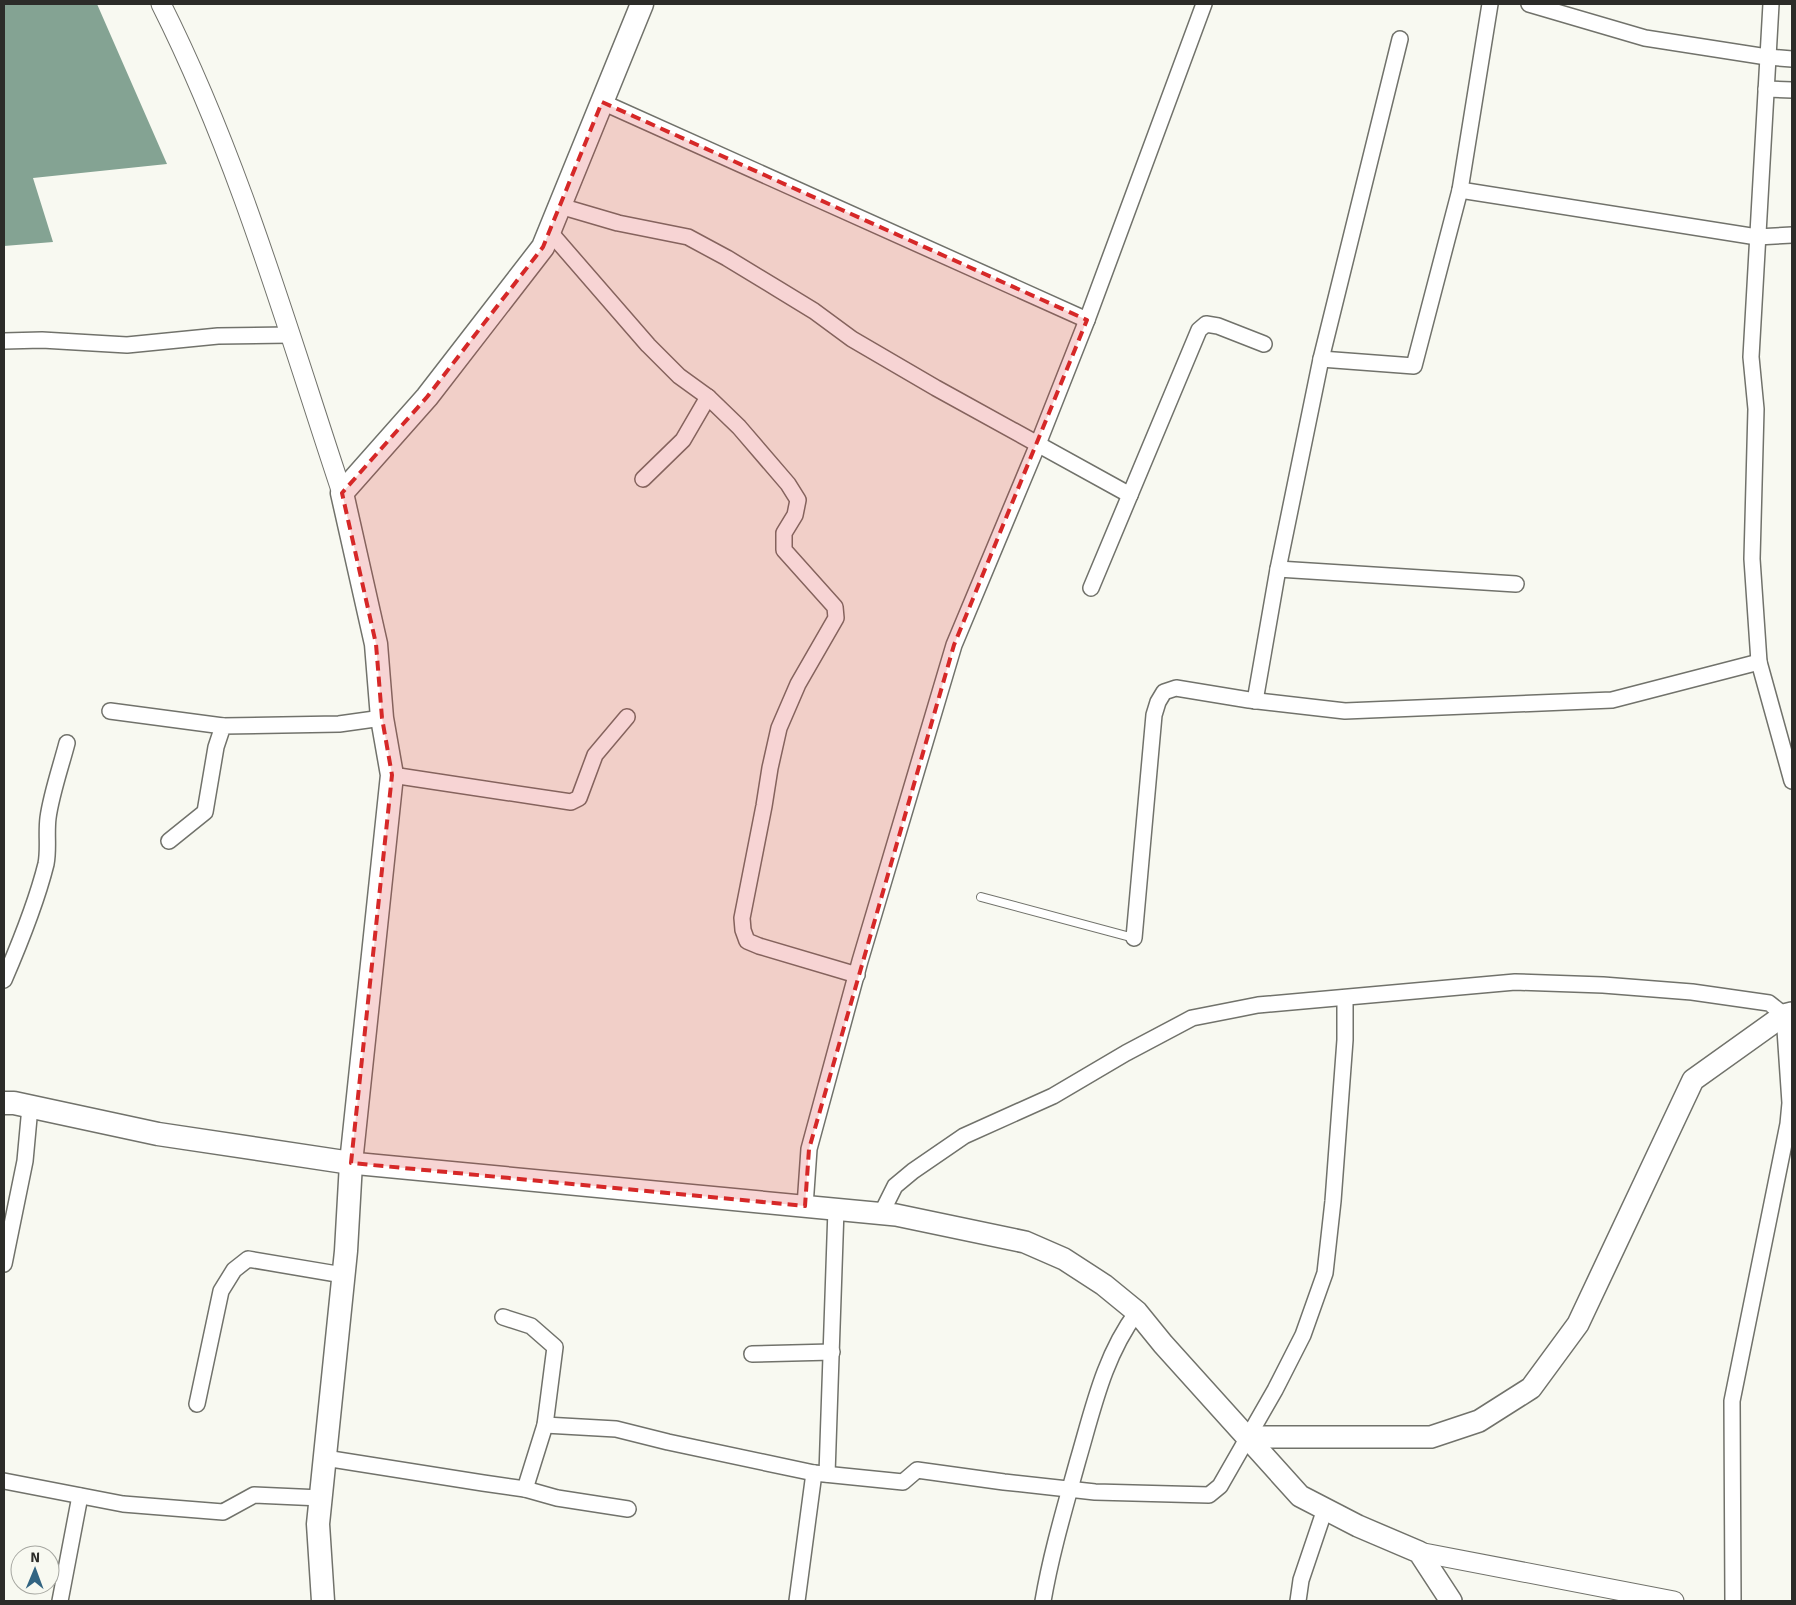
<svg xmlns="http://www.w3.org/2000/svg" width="1796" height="1605" font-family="Signika,sans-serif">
	<rect width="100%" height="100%" fill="#f8f9f1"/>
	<path fill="#84a393" d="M4 4H97L167 164 33 178 53 242 4 246Z"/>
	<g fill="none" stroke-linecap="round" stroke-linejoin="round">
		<g stroke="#71726b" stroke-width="10">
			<path id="service" d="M981 897 1134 938"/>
		</g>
		<g stroke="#71726b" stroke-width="18">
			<g id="minor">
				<path d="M1490 4 1460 190 1757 237 1792 235"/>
				<path d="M1529 4 1645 38 1767 57 1792 59"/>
				<path d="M1771 4 1751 357 1756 409 1752 559 1759 662 1792 781"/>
				<path d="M1766 89 1792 90"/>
				<path d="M602 102 1087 320"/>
				<path d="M560 206 618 223 688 237 727 258 778 289 814 311 852 339 936 388 1130 495"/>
				<path d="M549 231 648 345 679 376 708 397 739 427 788 484 798 500 795 515 784 533V550L835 607 836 618 798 684 779 728 770 768 764 806 742 918 743 930 747 941 759 946 857 975"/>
				<path d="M4 341 42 340 127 345 218 336 290 335"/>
				<path d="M1321 359 1414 366 1460 190"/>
				<path d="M643 479 683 440 708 397"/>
				<path d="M1278 569 1516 584"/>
				<path d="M1091 588 1199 330 1206 324 1218 326 1264 344"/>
				<path d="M1255 701 1278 569 1321 359 1400 39"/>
				<path d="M110 711 223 726"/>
				<path d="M392 775 571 802 579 798 595 755 627 717"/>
				<path d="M169 841 205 812 216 747 223 726 339 724 382 718"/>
				<path d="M1134 938 1154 715 1158 702 1164 692 1176 688 1249 700 1345 711 1612 700 1759 662"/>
				<path d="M4 980C20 943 36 904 46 864 49 849 46 834 48 818 51 795 61 766 67 743"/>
				<path d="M805 1206 809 1149 860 961 954 645 1038 444 1087 320 1204 4"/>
				<path d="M881 1214 895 1186 913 1171 964 1136 1053 1096 1126 1053 1192 1018 1258 1005 1515 982 1603 985 1692 992 1769 1003 1784 1015 1790 1103 1788 1124 1732 1401 1733 1601"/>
				<path d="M4 1264 25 1161 30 1107"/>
				<path d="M503 1317 531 1326 555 1347 545 1425 525 1489"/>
				<path d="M752 1354 832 1352"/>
				<path d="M197 1404 221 1291 234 1270 248 1259 343 1275"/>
				<path d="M545 1425 616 1429 668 1442 814 1473 903 1482 917 1470 1004 1482 1095 1492 1209 1495 1220 1486 1275 1390 1303 1335 1325 1273 1333 1201 1345 1040V998"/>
				<path d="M325 1458 483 1483 525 1489 557 1498 628 1509"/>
				<path d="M827 1474 836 1209"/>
				<path d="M4 1481 123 1504 223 1512 254 1495 321 1498"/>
				<path d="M60 1601 80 1496"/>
				<path d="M797 1601 814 1473"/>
				<path d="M1043 1601C1051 1554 1065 1507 1078 1460 1093 1409 1104 1356 1137 1312"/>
				<path d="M1298 1601 1301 1580 1325 1509"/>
			</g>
		</g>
		<g stroke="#71726b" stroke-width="21">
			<g id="tertiary">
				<path d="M161 4C239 159 287 328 342 493"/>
				<path d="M1419 1552 1674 1601"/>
			</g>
		</g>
		<g stroke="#71726b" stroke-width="24">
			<g id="secondary">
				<path d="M351 1163 896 1215 1025 1242 1064 1259 1104 1285 1137 1312 1163 1344 1300 1496 1358 1526 1419 1552 1451 1601"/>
				<path d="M1247 1437H1431L1479 1421 1531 1388 1578 1324 1693 1080 1784 1015 1792 1013"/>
			</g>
		</g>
		<g stroke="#71726b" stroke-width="25">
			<g id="primary">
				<path d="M4 1103H14L158 1134 351 1163"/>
				<path d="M323 1601 318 1524 346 1251 351 1163 392 775 382 718 376 644 342 493 427 397 543 247 642 4"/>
			</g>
		</g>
		<use href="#service" stroke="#fff" stroke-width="8"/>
		<use href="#minor" stroke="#fff" stroke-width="15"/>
		<use href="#tertiary" stroke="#fff" stroke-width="19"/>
		<use href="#secondary" stroke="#fff" stroke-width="21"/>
		<use href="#primary" stroke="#fff" stroke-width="22"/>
	</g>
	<path fill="#d62828" fill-opacity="0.2" stroke="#d62828" stroke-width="4" stroke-dasharray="10 6" stroke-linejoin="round" d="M602 102 1087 320 954 645 809 1149 805 1206 351 1163 392 775 382 718 376 644 342 493 427 397 543 247Z"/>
	<rect width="1796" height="1605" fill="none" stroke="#2c2c29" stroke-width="10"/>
	<g transform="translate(35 1570) rotate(1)"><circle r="24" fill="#f8f9f1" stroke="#a6a7a1"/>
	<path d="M0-4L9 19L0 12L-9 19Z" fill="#326482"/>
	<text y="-8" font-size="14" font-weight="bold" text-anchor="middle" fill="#2c2c29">N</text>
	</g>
</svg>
